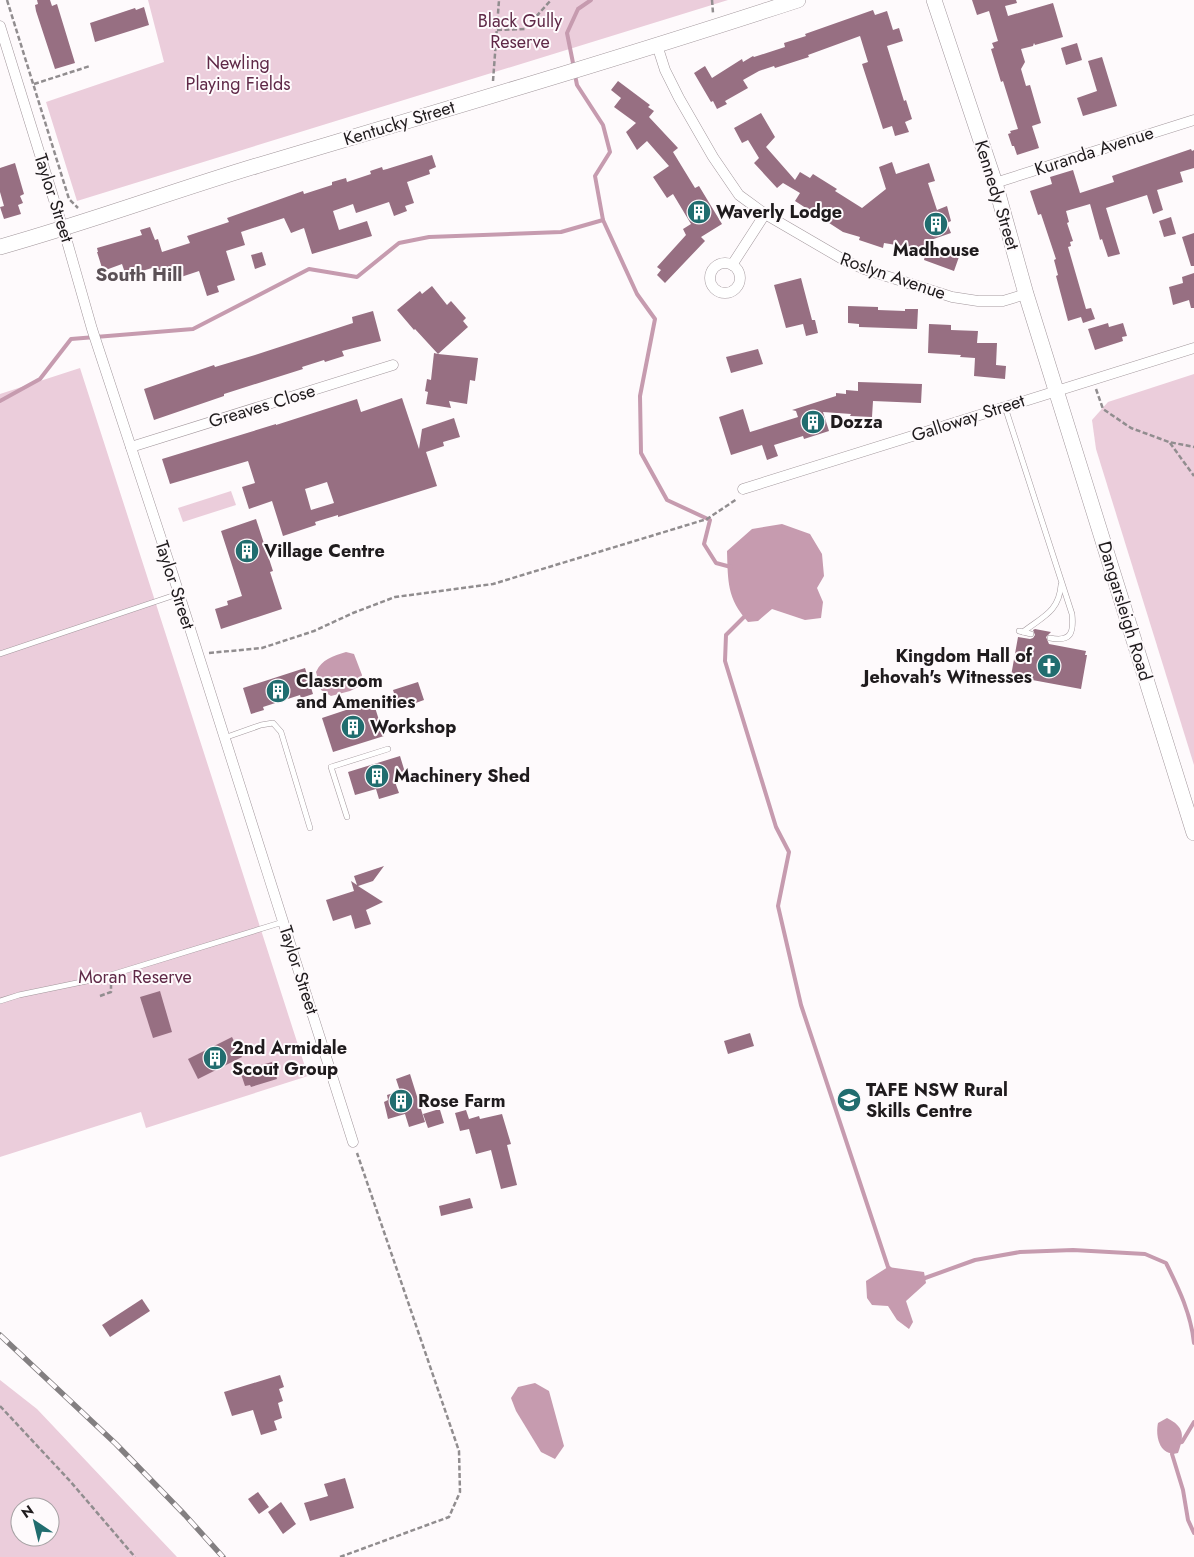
<svg xmlns="http://www.w3.org/2000/svg" width="1194" height="1557" font-family="Jost,sans-serif">
	<rect width="100%" height="100%" fill="#fefafc"/>
	<g fill="#ebcddb" fill-rule="evenodd">
		<path d="M148 0H728L77 201 46 102 164 62Z"/>
		<path d="M80 368 308 1076 146 1128 141 1112 0 1157V394Z"/>
		<path d="M1194 374V765L1096 449 1092 420 1108 402Z"/>
		<path d="M231 491 236 505 183 522 178 508Z"/>
		<path d="M0 1380 37 1409 177 1557H0ZM20 1507H50V1537H20Z"/>
	</g>
	<g fill="#c69baf">
		<path d="M782 524 810 534 822 554 824 576 817 588 823 602 821 618 805 620 772 609 758 621 748 622C727 598 728 582 727 551L752 529Z"/>
		<path d="M346 652 354 654 362 675 360 686 350 691 331 696 321 690 316 672C322 659 333 656 346 652Z"/>
		<path d="M888 1267 924 1272 926 1283 906 1301 913 1322 909 1329 897 1320 888 1306 872 1305 867 1298 866 1281Z"/>
		<path d="M535 1383 549 1391 564 1446 555 1459 541 1452 516 1411 511 1398 518 1387Z"/>
		<path d="M1167 1418C1185 1427 1184 1436 1178 1453 1160 1457 1155 1437 1158 1423Z"/>
	</g>
	<g fill="none" stroke-linecap="round" stroke-linejoin="round">
		<g stroke="#c69baf" stroke-width="4">
			<path d="M574 68 567 33 578 9 591 0"/>
			<path d="M575 75 577 85 603 125 610 152 595 176 603 220 637 294 655 319 640 396 641 453 667 500 710 520 704 544 716 563 731 567"/>
			<path d="M0 401 40 379 71 339 193 329 309 269 357 277 399 243 429 237 561 232 603 220"/>
			<path d="M746 615 726 635 725 661 776 827 789 852 778 906 801 1005 888 1267 891 1270"/>
			<path d="M921 1279 925 1278 975 1260 1020 1252 1073 1250 1145 1254 1166 1263C1179 1289 1191 1314 1194 1343"/>
			<path d="M1177 1443 1182 1442 1194 1422"/>
			<path d="M1173 1452 1172 1454 1183 1490 1188 1520 1194 1533"/>
		</g>
	</g>
	<g fill="#976f82" fill-rule="evenodd">
		<path d="M37 0H50L52 6 57 4 75 63 55 69 36 11 35 5 38 4Z"/>
		<path d="M972 0H1016L1017 3 1005 6 1008 16 1053 3 1063 37 1035 45 1034 43 1033 46 1021 49 1025 62 1021 69 1026 86 1030 85 1041 123 1032 126 1039 148 1017 155 1014 146H1012L1008 134 1011 133 1010 131 1018 129 1003 81 1001 82 991 49 994 48 992 43 998 41 989 11 977 15Z"/>
		<path d="M144 7 149 25 95 42 90 23 135 8 136 10Z"/>
		<path d="M873 10 875 15 887 11 893 30 899 28 903 41 887 46 904 101 906 100 912 119 905 122 909 132 895 136 892 126 883 129 862 64 868 62 860 36 808 55 809 57 775 68 774 66 759 71 743 80 748 88 725 101 727 104 717 109 713 101 711 102 694 73 705 66 712 78 742 59 743 62 753 56 754 57 785 47 784 43 806 36 805 34Z"/>
		<path d="M1077 43 1082 60 1066 65 1061 48Z"/>
		<path d="M1102 57 1117 106 1083 116 1077 98 1097 91 1088 61Z"/>
		<path d="M618 81 650 105 648 107 654 111 649 117 678 148 673 152 695 188 699 186 722 224 701 237 705 241 665 283 657 275 661 270 657 267 686 235 683 229 691 224 673 194 667 198 653 177 669 166 647 141 637 150 626 132 636 123 614 107 621 98 611 90Z"/>
		<path d="M761 113 775 137 766 147 795 180 800 172 810 178 813 174 837 189 835 191 862 208 886 189 879 167 892 162 896 174 929 163 935 181 928 183 937 210 947 206 951 221 947 223 951 233 925 242 960 254 954 271 924 260 925 256 918 254 920 249 884 243 883 248 859 240 860 237 843 232 795 201 800 193 783 183 777 188 754 163 759 158 748 140 742 143 734 128Z"/>
		<path d="M1191 149 1192 151 1194 150V168L1180 172 1183 182 1157 190 1163 210 1153 214 1147 195 1106 208 1120 254 1108 257 1102 239 1100 240 1090 204 1066 211 1069 222 1067 223 1073 241 1070 242 1071 246 1068 247 1086 309 1091 308 1095 319 1083 323 1081 317 1068 321 1056 276 1058 275 1054 260 1056 259 1041 214 1038 215 1030 191 1052 184 1050 177 1073 170 1080 193 1114 182 1112 176Z"/>
		<path d="M432 155 436 167 429 170 430 174 407 182 414 203 405 206 407 211 394 216 389 202 356 213 353 204 333 211 339 230 367 221 372 236 312 254 304 228 291 233 284 218 241 232 245 245 226 251 235 280 217 286 219 292 207 296 199 271 166 282 164 275 158 277 155 267 126 276 122 264 103 271 97 252H98L97 248 142 235 140 230 150 227 155 240 158 239 162 252 190 243 187 236 229 222 227 218 303 191 304 194 332 185V182L346 178 347 182 371 174 370 171 382 167 383 170 387 169Z"/>
		<path d="M15 163 24 194 20 196 23 203 18 205 21 214 4 219 0 207 4 206 0 192V168Z"/>
		<path d="M1171 217 1176 234 1164 237 1159 221Z"/>
		<path d="M1194 233V266H1191L1182 237Z"/>
		<path d="M262 252 266 265 255 269 251 255Z"/>
		<path d="M1194 273V308H1191L1189 300 1173 305 1169 287 1183 283 1182 277Z"/>
		<path d="M801 278 812 320H815L818 333 806 336 803 324 786 328 774 285Z"/>
		<path d="M432 286 447 305 451 301 466 318 463 321 468 327 438 354 478 358 475 381 470 380 467 404 449 401 451 408 426 404 428 392 425 391 427 379 431 380 434 353 438 354 415 329 414 330 397 310 420 291 422 294Z"/>
		<path d="M848 306 878 307V310L905 311V309H918L917 329 859 327V324L848 323Z"/>
		<path d="M373 311 381 341 342 351 344 356 325 362 324 360 302 367 303 369 224 394V396L154 420 144 389 214 365 215 367 255 355 353 323 352 317Z"/>
		<path d="M1108 323 1109 327 1123 323 1127 336 1122 337 1123 341 1095 350 1088 329Z"/>
		<path d="M929 324 951 325V330L978 331 977 343H997L996 365 1006 366 1005 379 974 376 975 358 960 357 961 355 928 353Z"/>
		<path d="M758 349 763 364 731 373 726 357Z"/>
		<path d="M858 382 922 384 921 403 873 401 872 417 850 416 851 414 823 412 829 431 804 439 803 436 774 445 778 456 767 460 762 445 731 455 719 417 743 409 750 432 798 417 796 411 792 410 836 396V393L846 394V390L858 391Z"/>
		<path d="M402 398 419 449 422 429 454 418 460 437 443 442 444 446 426 452 437 486 338 517V515L315 522 316 525 283 536 272 501 249 509 242 487 255 483 248 461 170 484 162 459 276 424V425L357 399 361 412ZM327 482 334 503 311 510 305 489Z"/>
		<path d="M256 519 273 571 270 572 282 609 221 629 215 609 228 605 227 601 242 596 221 531Z"/>
		<path d="M1035 629 1051 632 1046 637 1049 644 1086 651 1085 655H1087L1081 689 1011 676 1018 637 1030 639 1033 638 1035 635 1033 630Z"/>
		<path d="M305 668 313 694 301 698 300 695 263 707 264 710 251 714 243 688Z"/>
		<path d="M418 682 424 700 399 709 393 690Z"/>
		<path d="M373 701 384 736 333 752 322 718Z"/>
		<path d="M400 756 407 779 395 782 399 793 379 799 376 789 355 795 348 772Z"/>
		<path d="M384 866 373 881 358 886 383 902 366 910 371 924 355 929 351 915 333 921 326 900 354 891 351 881 357 885 354 876Z"/>
		<path d="M160 991 172 1032 153 1038 140 997Z"/>
		<path d="M750 1033 754 1046 728 1054 724 1041Z"/>
		<path d="M232 1037 242 1057 198 1079 188 1059Z"/>
		<path d="M272 1062 277 1079 251 1087 250 1085 245 1086 240 1071Z"/>
		<path d="M410 1074 425 1122 409 1127 405 1114 388 1119 384 1102 388 1100 387 1095 400 1091 396 1079Z"/>
		<path d="M436 1110H440L444 1123 428 1128 423 1114Z"/>
		<path d="M466 1110 469 1119 479 1116 480 1119 502 1114 511 1144 507 1145 517 1185 501 1189 491 1150 476 1154 469 1129 460 1131 455 1113Z"/>
		<path d="M470 1198 473 1208 441 1216 439 1206Z"/>
		<path d="M142 1299 150 1311 110 1337 102 1325Z"/>
		<path d="M280 1375 284 1387 279 1389 283 1401 278 1403 282 1418 274 1421 277 1430 261 1435 253 1410 232 1416 224 1392Z"/>
		<path d="M345 1478 354 1508 310 1521 304 1503 328 1496 324 1484Z"/>
		<path d="M258 1492 269 1507 259 1514 248 1499Z"/>
		<path d="M281 1502 296 1524 283 1534 268 1512Z"/>
	</g>
	<g fill="none" stroke-linecap="round" stroke-linejoin="round">
		<g stroke="#a2979c" stroke-width="6">
			<g id="lane">
				<path d="M1005 407 1072 614C1074 633 1071 642 1050 638"/>
				<path d="M1019 631 1031 634"/>
				<path d="M1023 632C1042 617 1059 612 1061 585"/>
				<path d="M0 654 178 594"/>
				<path d="M224 738 261 725 273 723 281 732 310 828"/>
				<path d="M347 817 331 767 388 749"/>
				<path d="M0 1001 19 995 101 978 283 922"/>
			</g>
		</g>
		<g stroke="#a2979c" stroke-width="11">
			<g id="street">
				<path d="M0 26 68 245 92 329 173 575 353 1142"/>
				<path d="M657 45 665 70 679 98 713 157 739 195 765 214 844 260 864 269 952 297 978 301H1003L1026 294"/>
				<path d="M995 183 1194 120"/>
				<circle cx="725" cy="278" r="15"/>
				<path d="M732 265 765 214"/>
				<path d="M131 447 393 365"/>
				<path d="M743 489 1194 348"/>
			</g>
		</g>
		<g stroke="#a2979c" stroke-width="16">
			<g id="secondary">
				<path d="M934 0 995 183 1026 294 1194 833"/>
				<path d="M0 247C86 223 170 192 256 166 437 112 618 59 798 0"/>
			</g>
		</g>
		<g stroke="#918d8f" stroke-width="2.5" stroke-dasharray="5 2.5" stroke-linecap="butt">
			<path d="M7 0 69 199 78 208"/>
			<path d="M712 0 713 13"/>
			<path d="M497 30 525 29 551 0"/>
			<path d="M493 81 499 0"/>
			<path d="M34 84 90 66"/>
			<path d="M1096 389 1103 409 1131 428 1169 442 1194 447"/>
			<path d="M1170 443 1194 476"/>
			<path d="M209 653 262 648 314 631 353 613 395 597 493 584 707 519 737 499"/>
			<path d="M100 996 111 992V983"/>
			<path d="M0 1406 70 1481 135 1557"/>
			<path d="M340 1557 449 1517 460 1492 459 1451 357 1153"/>
		</g>
		<use href="#lane" stroke="#fff" stroke-width="5"/>
		<use href="#street" stroke="#fff" stroke-width="10"/>
		<use href="#secondary" stroke="#fff" stroke-width="15"/>
		<g stroke="#837f81" stroke-width="5.5">
			<path id="rail" d="M0 1335 116 1444 185 1515 223 1557"/>
		</g>
		<use href="#rail" stroke="#fefafc" stroke-width="4" stroke-dasharray="11" stroke-linecap="butt"/>
	</g>
	<defs>
		<g id="building-disc" transform="scale(1.25)"><circle r="9.5" fill="#216d6f" stroke="#fefafc"/><path d="M-4-6H4V6H1V3H-1V6H-4ZM-2.5-4.3h1.7v1.8h-1.7ZM.8-4.3h1.7v1.8H.8ZM-2.5-1h1.7V.8h-1.7ZM.8-1h1.7V.8H.8Z" fill="#fff"/></g>
		<g id="church-disc" transform="scale(1.25)"><circle r="9.5" fill="#216d6f" stroke="#fefafc"/><path d="M-1.2-6h2.4v3.5h3.3v2.4h-3.3V6h-2.4V-.1h-3.3v-2.4h3.3Z" fill="#fff"/></g>
		<g id="university-disc" transform="scale(1.25)"><circle r="9.5" fill="#216d6f" stroke="#fefafc"/><path d="M0-5L7-2L0 1L-7-2ZM-4 1L0 2.5L4 1V4Q0 6-4 4Z" fill="#fff"/></g>
	</defs>
	<g fill-rule="evenodd">
		<use href="#building-disc" x="699" y="212"/>
		<use href="#building-disc" x="936" y="224"/>
		<use href="#building-disc" x="813" y="422"/>
		<use href="#building-disc" x="247" y="551"/>
		<use href="#church-disc" x="1049" y="666"/>
		<use href="#building-disc" x="278" y="691"/>
		<use href="#building-disc" x="353" y="727"/>
		<use href="#building-disc" x="377" y="776"/>
		<use href="#building-disc" x="215" y="1058"/>
		<use href="#university-disc" x="849" y="1100"/>
		<use href="#building-disc" x="401" y="1101"/>
	</g>
	<g text-anchor="middle" stroke-width="4" stroke-linejoin="round" paint-order="stroke">
		<g font-size="18" fill="#5f2947" stroke="#fefafc">
			<text x="520" y="27">Black Gully<tspan x="520" dy="21">Reserve</tspan></text>
			<text x="238" y="69">Newling<tspan x="238" dy="21">Playing Fields</tspan></text>
			<text x="135" y="983">Moran Reserve</text>
		</g>
		<g font-size="18" fill="#1f1b1d" stroke="#fefafc">
			<text transform="translate(399 123) rotate(-17)" y="6">Kentucky Street</text>
			<text transform="translate(1094 151) rotate(-18)" y="6">Kuranda Avenue</text>
			<text transform="translate(997 195) rotate(73)" y="6">Kennedy Street</text>
			<text transform="translate(54 198) rotate(72)" y="6">Taylor Street</text>
			<text transform="translate(893 276) rotate(19)" y="6">Roslyn Avenue</text>
			<text transform="translate(262 406) rotate(-17)" y="6">Greaves Close</text>
			<text transform="translate(968 418) rotate(-18)" y="6">Galloway Street</text>
			<text transform="translate(175 585) rotate(72)" y="6">Taylor Street</text>
			<text transform="translate(1125 611) rotate(73)" y="6">Dangarsleigh Road</text>
			<text transform="translate(299 970) rotate(72)" y="6">Taylor Street</text>
		</g>
		<g font-size="18" font-weight="bold" fill="#1f1b1d" stroke="#fefafc" text-anchor="start">
			<text x="716" y="218">Waverly Lodge</text>
			<text x="936" y="256" text-anchor="middle">Madhouse</text>
			<text x="830" y="428">Dozza</text>
			<text x="264" y="557">Village Centre</text>
			<text x="1032" y="662" text-anchor="end">Kingdom Hall of<tspan x="1032" dy="21">Jehovah's Witnesses</tspan></text>
			<text x="296" y="687">Classroom<tspan x="296" dy="21">and Amenities</tspan></text>
			<text x="370" y="733">Workshop</text>
			<text x="394" y="782">Machinery Shed</text>
			<text x="232" y="1054">2nd Armidale<tspan x="232" dy="21">Scout Group</tspan></text>
			<text x="866" y="1096">TAFE NSW Rural<tspan x="866" dy="21">Skills Centre</tspan></text>
			<text x="418" y="1107">Rose Farm</text>
		</g>
		<g font-size="19" font-weight="bold" fill="#5b5156" stroke="#fefafc">
			<text x="139" y="281">South Hill</text>
		</g>
	</g>
	<g transform="translate(35 1522) rotate(325)"><circle r="24" fill="#fefafc" stroke="#a5a1a3"/>
	<path d="M0-4L9 19L0 12L-9 19Z" fill="#216d6f"/>
	<text y="-8" font-size="14" font-weight="bold" text-anchor="middle" fill="#1f1b1d">N</text>
	</g>
</svg>
